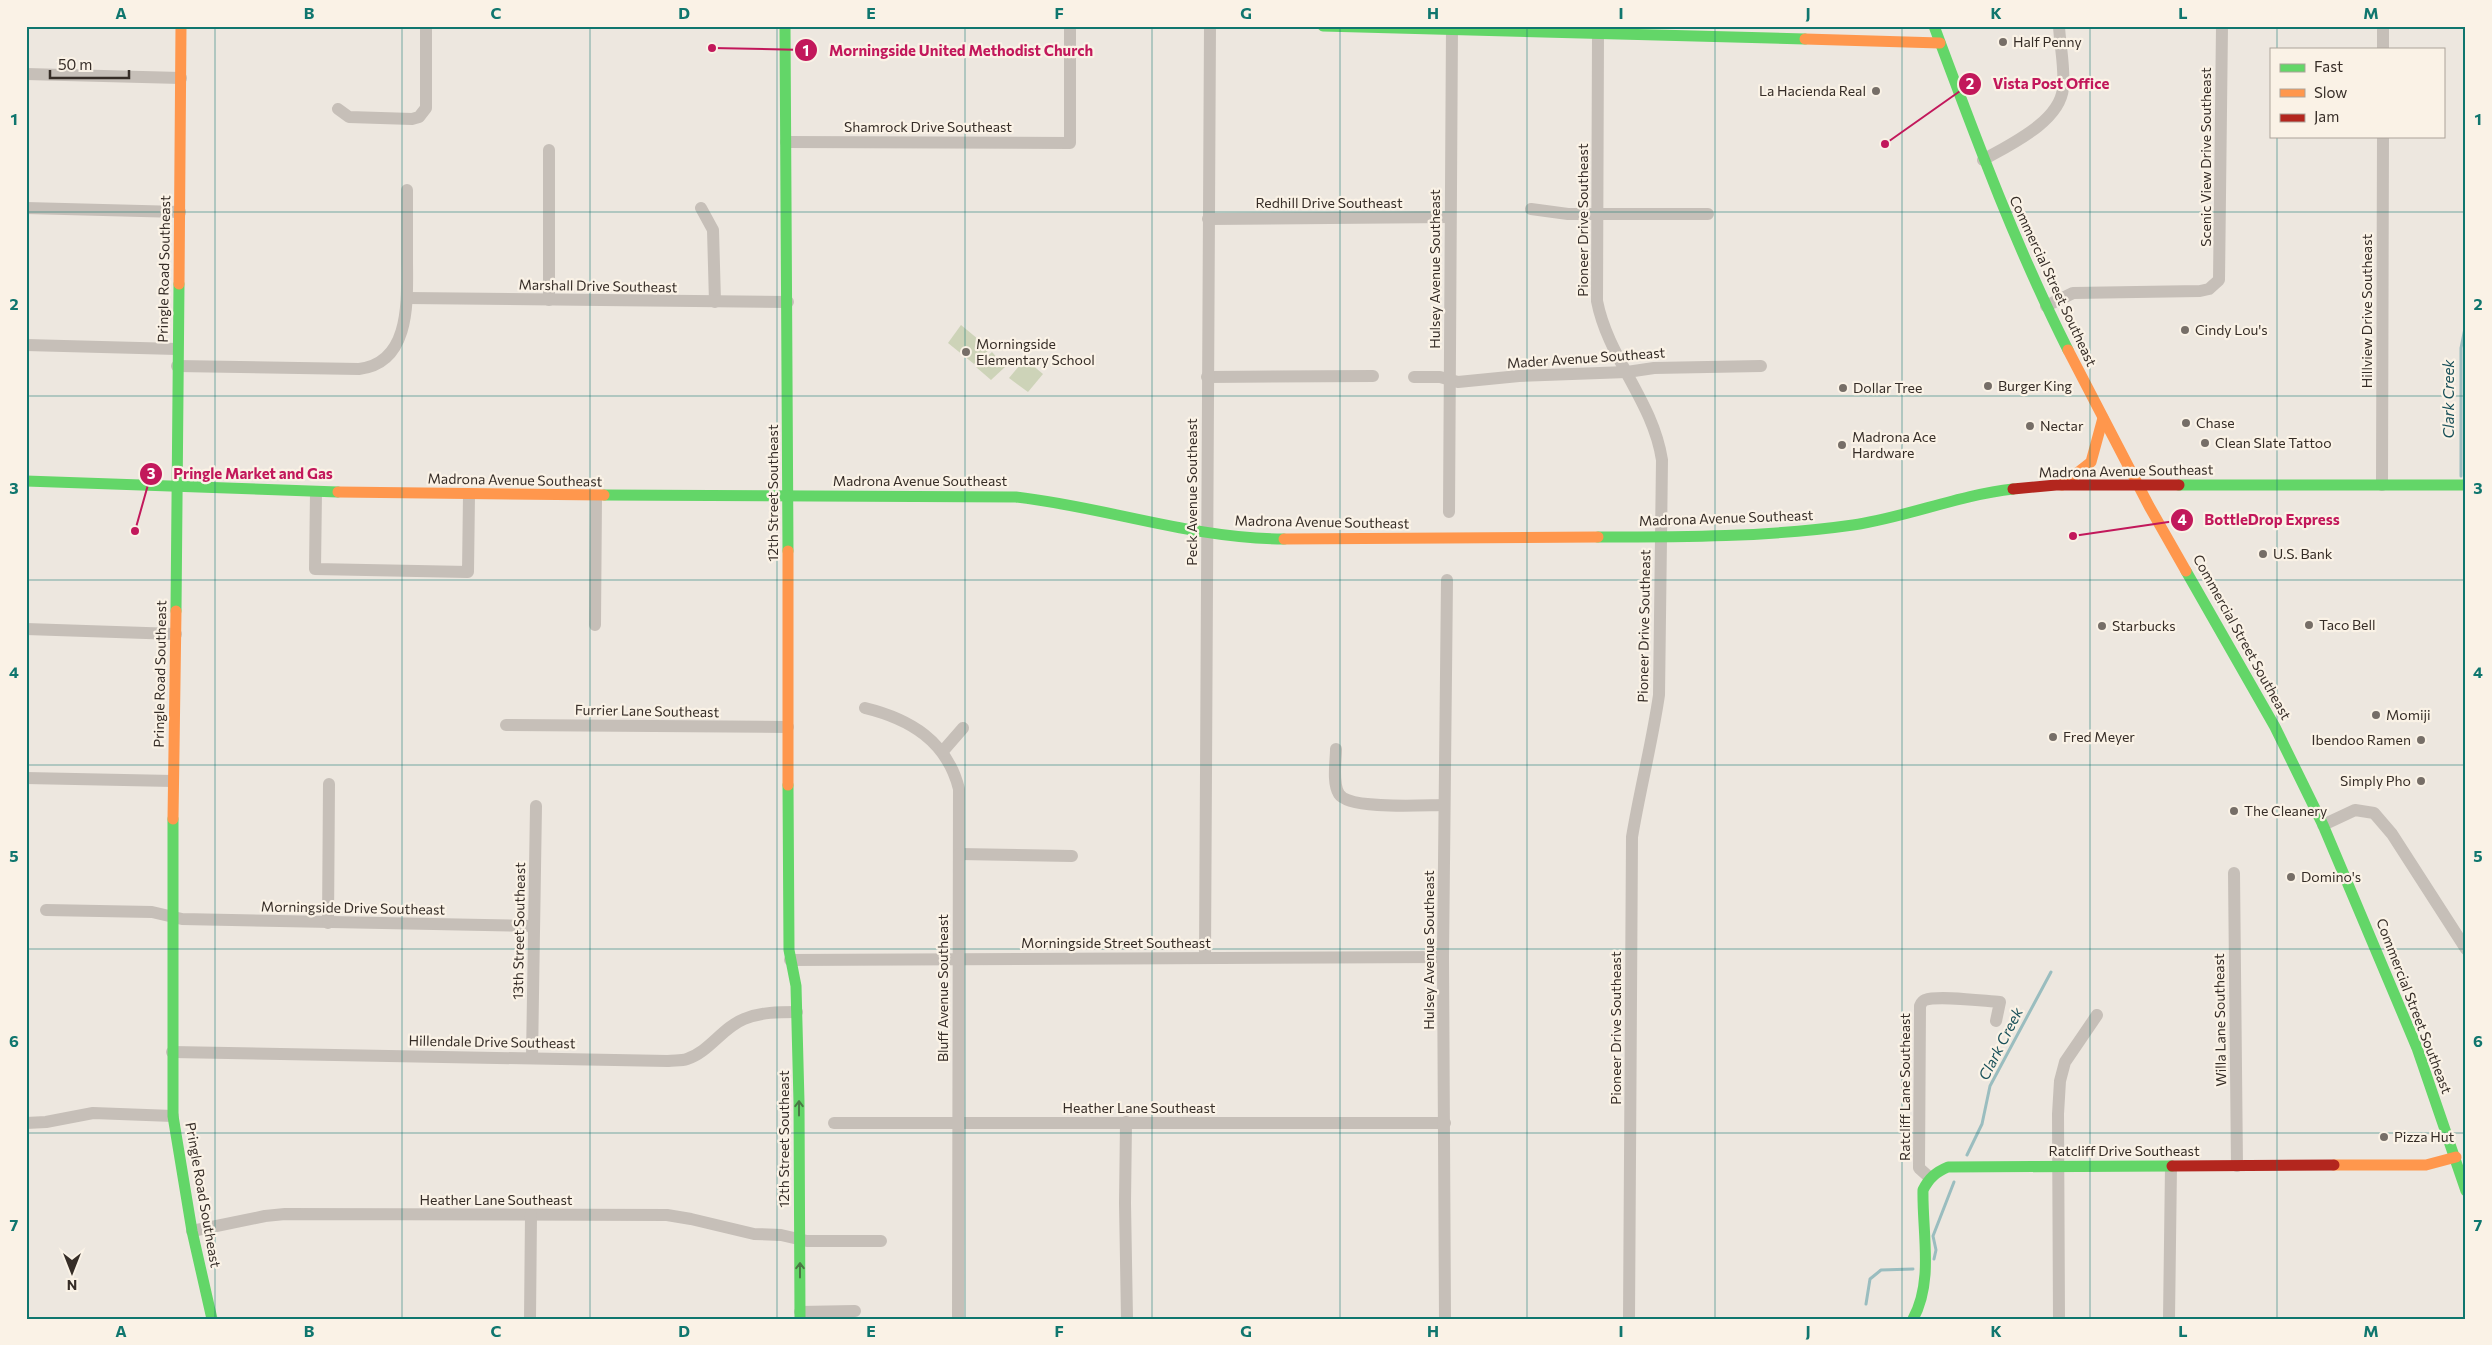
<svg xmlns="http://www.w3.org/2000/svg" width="2492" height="1345" font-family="Commissioner,sans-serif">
	<rect width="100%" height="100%" fill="#ede7df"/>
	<g fill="#cdd3b8">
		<path d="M961 325 990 349 974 364 948 343Z"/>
		<path d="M992 352 1005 367 991 380 976 367Z"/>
		<path d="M1025 359 1043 374 1028 392 1009 378Z"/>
	</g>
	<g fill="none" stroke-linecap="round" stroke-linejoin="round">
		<g stroke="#9abdbf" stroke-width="3">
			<path d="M2461 476V348L2466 323"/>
			<path d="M1967 1155 1982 1124 1990 1086 2051 972"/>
			<path d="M1934 1259 1936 1250 1933 1236 1954 1182"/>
			<path d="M1866 1304 1870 1279 1881 1270 1913 1269"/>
		</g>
		<g stroke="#c6bfb8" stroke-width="12">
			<path d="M1598 35 1597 301C1608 358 1653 401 1662 460L1659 695C1652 743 1640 789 1632 837L1629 1319"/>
			<path d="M2383 49V26"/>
			<path d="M26 74 181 78"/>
			<path d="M338 109 349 117 412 119 419 117 426 108V26"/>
			<path d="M786 142 1070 143V26"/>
			<path d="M549 150V300"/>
			<path d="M1983 160C2009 145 2060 122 2063 88 2065 68 2060 46 2059 26"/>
			<path d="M26 208 180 212"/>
			<path d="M701 208 713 230 715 302"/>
			<path d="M1531 209 1568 214H1708"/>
			<path d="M1208 219 1450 217"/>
			<path d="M407 298 788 302"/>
			<path d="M2046 306 2073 293 2200 291 2209 289 2219 280 2222 26"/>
			<path d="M26 345 177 349"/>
			<path d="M177 366 359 369C412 363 407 298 407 259 407 236 407 213 407 190"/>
			<path d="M1207 377 1373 376"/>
			<path d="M1414 377H1440L1458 382 1519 376 1627 372 1654 368 1761 366"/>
			<path d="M2382 485 2383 136"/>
			<path d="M316 492 315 569 468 572 469 495"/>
			<path d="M1449 512 1452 26"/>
			<path d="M595 625 596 496"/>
			<path d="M26 629 176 634"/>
			<path d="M865 708C910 719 947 741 959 789L958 1319"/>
			<path d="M506 725 788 727"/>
			<path d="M1336 749C1336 761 1332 783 1339 794 1349 810 1424 805 1444 805"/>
			<path d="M943 751 963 728"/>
			<path d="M26 778 173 781"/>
			<path d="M2323 825 2355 810 2374 813 2392 834 2466 949"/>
			<path d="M959 854 1072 856"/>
			<path d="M2234 873 2237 1166"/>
			<path d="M46 910 152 912 182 919 534 926"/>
			<path d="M328 923 329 784"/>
			<path d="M1205 958 1210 26"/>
			<path d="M790 960 1443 957"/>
			<path d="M172 1052 668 1061C674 1060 681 1061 687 1059 709 1052 722 1028 744 1019 761 1012 779 1012 797 1012"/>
			<path d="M532 1058 536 806"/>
			<path d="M1126 1122 1125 1203 1127 1319"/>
			<path d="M26 1123 46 1122 93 1113 173 1116"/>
			<path d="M834 1123H1445"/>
			<path d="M1929 1177 1919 1168 1920 1006C1921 1004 1922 1001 1925 1000 1938 995 1984 1001 2000 1002L1996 1021"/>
			<path d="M192 1231 265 1216 285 1214 667 1215 691 1219 754 1234 781 1235 807 1241H881"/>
			<path d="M800 1312 855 1311"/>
			<path d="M530 1319 531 1215"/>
			<path d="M1445 1319 1443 957 1447 580"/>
			<path d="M2059 1319 2058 1114 2060 1081 2065 1062 2097 1015"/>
			<path d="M2169 1319 2171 1166"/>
		</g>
		<g stroke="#63d668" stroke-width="11">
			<path d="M785 26 788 551"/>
			<path d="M1323 26 1805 39"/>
			<path d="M1934 26C1975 136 2015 245 2068 350"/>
			<path d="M26 481 338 492"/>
			<path d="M2179 485H2466"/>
			<path d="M604 495 1016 497C1105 507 1193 539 1284 539"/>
			<path d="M1598 537C1683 537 1769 537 1853 525 1907 517 1959 495 2013 489"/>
			<path d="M2186 571 2275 727 2323 825 2417 1048 2466 1191"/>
			<path d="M176 611 179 284"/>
			<path d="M788 785 789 950 796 986 799 1102 800 1319"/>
			<path d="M173 819V1116L192 1231 212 1319"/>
			<path d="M1913 1319C1934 1281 1922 1232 1923 1190 1929 1178 1936 1172 1948 1167L2172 1166"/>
		</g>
		<g stroke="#ff974d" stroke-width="11">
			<path d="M1805 39 1940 43"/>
			<path d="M179 284 181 26"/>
			<path d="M2068 350 2149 506 2186 571"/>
			<path d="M2062 485 2091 462 2103 418"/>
			<path d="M338 492 604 495"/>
			<path d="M1284 539 1598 537"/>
			<path d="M788 551V785"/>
			<path d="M173 819 176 611"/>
			<path d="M2334 1165H2426L2456 1157"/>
		</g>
		<g stroke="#b3261e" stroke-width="11">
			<path d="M2013 489 2056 485H2179"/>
			<path d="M2172 1166 2334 1165"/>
		</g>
	</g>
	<defs><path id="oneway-shaft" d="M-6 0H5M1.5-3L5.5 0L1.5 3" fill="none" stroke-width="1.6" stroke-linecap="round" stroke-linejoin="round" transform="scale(1.25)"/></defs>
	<g stroke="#4a7944">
		<use href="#oneway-shaft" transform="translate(799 1108) rotate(-90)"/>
		<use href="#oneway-shaft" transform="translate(800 1270) rotate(-90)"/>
	</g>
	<path fill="none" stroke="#0f766e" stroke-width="1" stroke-opacity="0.55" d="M215 26V1319M402 26V1319M590 26V1319M777 26V1319M965 26V1319M1152 26V1319M1340 26V1319M1527 26V1319M1715 26V1319M1902 26V1319M2090 26V1319M2277 26V49M2277 136V1319M26 212H2466M26 396H2466M26 580H2466M26 765H2466M26 949H2466M26 1133H2466"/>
	<g fill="#766e67" stroke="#faf2e6" stroke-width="2">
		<circle cx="2003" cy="42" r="5"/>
		<circle cx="1876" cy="91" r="5"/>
		<circle cx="2185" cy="330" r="5"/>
		<circle cx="966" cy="352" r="5"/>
		<circle cx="1988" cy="386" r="5"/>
		<circle cx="1843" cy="388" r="5"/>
		<circle cx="2186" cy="423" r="5"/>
		<circle cx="2030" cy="426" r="5"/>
		<circle cx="2205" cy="443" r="5"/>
		<circle cx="1842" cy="445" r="5"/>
		<circle cx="2263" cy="554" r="5"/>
		<circle cx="2309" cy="625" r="5"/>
		<circle cx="2102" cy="626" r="5"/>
		<circle cx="2376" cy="715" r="5"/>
		<circle cx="2053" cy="737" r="5"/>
		<circle cx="2421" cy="740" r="5"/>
		<circle cx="2421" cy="781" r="5"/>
		<circle cx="2234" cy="811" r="5"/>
		<circle cx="2291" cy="877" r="5"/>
		<circle cx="2384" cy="1137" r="5"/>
	</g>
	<g text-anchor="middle" stroke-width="4.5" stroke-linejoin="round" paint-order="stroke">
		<g font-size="14" fill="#362d27" stroke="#faf2e6" text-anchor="start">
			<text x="2013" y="47">Half Penny</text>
			<text x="1866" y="96" text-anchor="end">La Hacienda Real</text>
			<text x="2195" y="335">Cindy Lou's</text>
			<text x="976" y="349">Morningside<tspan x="976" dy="16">Elementary School</tspan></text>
			<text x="1998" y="391">Burger King</text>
			<text x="1853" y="393">Dollar Tree</text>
			<text x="2196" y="428">Chase</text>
			<text x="2040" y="431">Nectar</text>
			<text x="1852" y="442">Madrona Ace<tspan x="1852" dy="16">Hardware</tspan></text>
			<text x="2215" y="448">Clean Slate Tattoo</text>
			<text x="2273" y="559">U.S. Bank</text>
			<text x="2319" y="630">Taco Bell</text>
			<text x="2112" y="631">Starbucks</text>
			<text x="2386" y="720">Momiji</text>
			<text x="2063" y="742">Fred Meyer</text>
			<text x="2411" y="745" text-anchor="end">Ibendoo Ramen</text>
			<text x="2411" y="786" text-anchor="end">Simply Pho</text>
			<text x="2244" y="816">The Cleanery</text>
			<text x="2301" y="882">Domino's</text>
			<text x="2394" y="1142">Pizza Hut</text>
		</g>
		<g font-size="14" fill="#362d27" stroke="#faf2e6">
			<text x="928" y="132">Shamrock Drive Southeast</text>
			<text transform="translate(2206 157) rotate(-90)" y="5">Scenic View Drive Southeast</text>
			<text x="1329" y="208">Redhill Drive Southeast</text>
			<text transform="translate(1583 220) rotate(-90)" y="5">Pioneer Drive Southeast</text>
			<text transform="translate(164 269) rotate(-89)" y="5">Pringle Road Southeast</text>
			<text transform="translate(1435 269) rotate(-90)" y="5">Hulsey Avenue Southeast</text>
			<text transform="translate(2053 281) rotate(65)" y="5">Commercial Street Southeast</text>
			<text transform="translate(598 286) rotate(1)" y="5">Marshall Drive Southeast</text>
			<text transform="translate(2367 311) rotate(-90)" y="5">Hillview Drive Southeast</text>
			<text transform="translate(1586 358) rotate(-4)" y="5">Mader Avenue Southeast</text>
			<text transform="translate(2126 471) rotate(-1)" y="5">Madrona Avenue Southeast</text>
			<text transform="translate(515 480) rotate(1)" y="5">Madrona Avenue Southeast</text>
			<text x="920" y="486">Madrona Avenue Southeast</text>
			<text transform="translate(1192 492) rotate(-90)" y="5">Peck Avenue Southeast</text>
			<text transform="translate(773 493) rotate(-90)" y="5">12th Street Southeast</text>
			<text transform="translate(1726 518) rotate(-2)" y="5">Madrona Avenue Southeast</text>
			<text transform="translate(1322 522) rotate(1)" y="5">Madrona Avenue Southeast</text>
			<text transform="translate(1644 626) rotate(-89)" y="5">Pioneer Drive Southeast</text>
			<text transform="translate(2242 637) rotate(61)" y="5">Commercial Street Southeast</text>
			<text transform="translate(160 674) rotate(-89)" y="5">Pringle Road Southeast</text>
			<text transform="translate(647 711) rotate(1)" y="5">Furrier Lane Southeast</text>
			<text transform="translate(353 908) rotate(1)" y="5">Morningside Drive Southeast</text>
			<text transform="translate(519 931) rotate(-89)" y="5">13th Street Southeast</text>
			<text x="1116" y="948">Morningside Street Southeast</text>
			<text transform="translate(1429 950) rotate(-90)" y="5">Hulsey Avenue Southeast</text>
			<text transform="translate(943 988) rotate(-90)" y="5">Bluff Avenue Southeast</text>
			<text transform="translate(2414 1006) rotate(69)" y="5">Commercial Street Southeast</text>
			<text transform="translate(2220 1020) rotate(-91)" y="5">Willa Lane Southeast</text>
			<text transform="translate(1616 1028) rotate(-90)" y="5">Pioneer Drive Southeast</text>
			<text transform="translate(492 1042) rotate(1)" y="5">Hillendale Drive Southeast</text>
			<text transform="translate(1905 1087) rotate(-90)" y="5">Ratcliff Lane Southeast</text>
			<text x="1139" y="1113">Heather Lane Southeast</text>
			<text transform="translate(784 1139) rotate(-90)" y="5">12th Street Southeast</text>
			<text x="2124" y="1156">Ratcliff Drive Southeast</text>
			<text transform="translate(203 1195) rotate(80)" y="5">Pringle Road Southeast</text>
			<text x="496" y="1205">Heather Lane Southeast</text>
		</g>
		<g font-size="15" font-style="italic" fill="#1a515a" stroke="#faf2e6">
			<text transform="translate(2449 399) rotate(-90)" y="5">Clark Creek</text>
			<text transform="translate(2001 1044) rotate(-63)" y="5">Clark Creek</text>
		</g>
	</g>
	<path fill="none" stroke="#c2185b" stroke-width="2" d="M712 48L806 50M1885 144L1970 84M135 531L151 474M2073 536L2182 520"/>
	<g fill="#c2185b" stroke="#faf2e6" stroke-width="2">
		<circle cx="712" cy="48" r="5"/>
		<circle cx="1885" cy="144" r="5"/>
		<circle cx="135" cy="531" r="5"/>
		<circle cx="2073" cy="536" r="5"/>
		<circle cx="806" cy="50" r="12"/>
		<circle cx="1970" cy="84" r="12"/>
		<circle cx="151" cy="474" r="12"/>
		<circle cx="2182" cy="520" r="12"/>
	</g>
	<g font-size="15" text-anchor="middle" font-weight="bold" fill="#fff">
		<text x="806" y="56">1</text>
		<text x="1970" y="89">2</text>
		<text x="151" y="479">3</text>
		<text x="2182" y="525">4</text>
	</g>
	<g font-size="15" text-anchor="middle" font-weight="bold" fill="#c2185b" stroke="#faf2e6" stroke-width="4.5" stroke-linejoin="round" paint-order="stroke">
		<text x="961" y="56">Morningside United Methodist Church</text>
		<text x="2051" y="89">Vista Post Office</text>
		<text x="253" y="479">Pringle Market and Gas</text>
		<text x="2272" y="525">BottleDrop Express</text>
	</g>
	<rect width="2492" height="1345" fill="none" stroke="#faf2e6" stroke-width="55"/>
	<rect x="2270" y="48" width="175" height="90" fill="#faf2e6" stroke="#aca39a"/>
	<rect x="2280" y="64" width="25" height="8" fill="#63d668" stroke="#aca39a"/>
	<text x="2314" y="72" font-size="15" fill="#362d27">Fast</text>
	<rect x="2280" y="89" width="25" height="8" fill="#ff974d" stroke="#aca39a"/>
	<text x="2314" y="98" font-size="15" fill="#362d27">Slow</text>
	<rect x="2280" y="114" width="25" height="8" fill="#b3261e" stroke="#aca39a"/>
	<text x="2314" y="122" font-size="15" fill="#362d27">Jam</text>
	<g transform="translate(72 1272) rotate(180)" stroke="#faf2e6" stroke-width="4" paint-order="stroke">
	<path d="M0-4L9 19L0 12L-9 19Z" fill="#362d27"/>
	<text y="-8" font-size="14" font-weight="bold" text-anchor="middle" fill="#362d27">N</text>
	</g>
	<path d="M50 70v8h79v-8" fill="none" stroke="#362d27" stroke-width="2.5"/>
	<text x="58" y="70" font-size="15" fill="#362d27" stroke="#faf2e6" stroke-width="4" paint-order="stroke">50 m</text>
	<rect x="28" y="28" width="2436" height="1290" fill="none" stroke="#0f766e" stroke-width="2"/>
	<g font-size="16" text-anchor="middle" font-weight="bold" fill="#0f766e">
		<text x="121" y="19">A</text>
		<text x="309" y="19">B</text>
		<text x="496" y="19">C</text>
		<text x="684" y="19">D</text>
		<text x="871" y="19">E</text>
		<text x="1059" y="19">F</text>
		<text x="1246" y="19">G</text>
		<text x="1433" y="19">H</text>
		<text x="1621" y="19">I</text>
		<text x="1808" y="19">J</text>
		<text x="1996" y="19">K</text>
		<text x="2183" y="19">L</text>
		<text x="2371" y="19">M</text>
		<text x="14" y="125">1</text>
		<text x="2478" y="125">1</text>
		<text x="14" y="310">2</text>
		<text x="2478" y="310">2</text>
		<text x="14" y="494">3</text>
		<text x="2478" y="494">3</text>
		<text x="14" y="678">4</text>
		<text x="2478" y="678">4</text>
		<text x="14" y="862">5</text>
		<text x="2478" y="862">5</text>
		<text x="14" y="1047">6</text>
		<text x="2478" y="1047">6</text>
		<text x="14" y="1231">7</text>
		<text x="2478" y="1231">7</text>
		<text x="121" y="1337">A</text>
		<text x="309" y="1337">B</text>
		<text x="496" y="1337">C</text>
		<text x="684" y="1337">D</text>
		<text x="871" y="1337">E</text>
		<text x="1059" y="1337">F</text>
		<text x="1246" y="1337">G</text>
		<text x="1433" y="1337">H</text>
		<text x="1621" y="1337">I</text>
		<text x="1808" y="1337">J</text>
		<text x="1996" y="1337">K</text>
		<text x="2183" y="1337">L</text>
		<text x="2371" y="1337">M</text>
	</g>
</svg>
